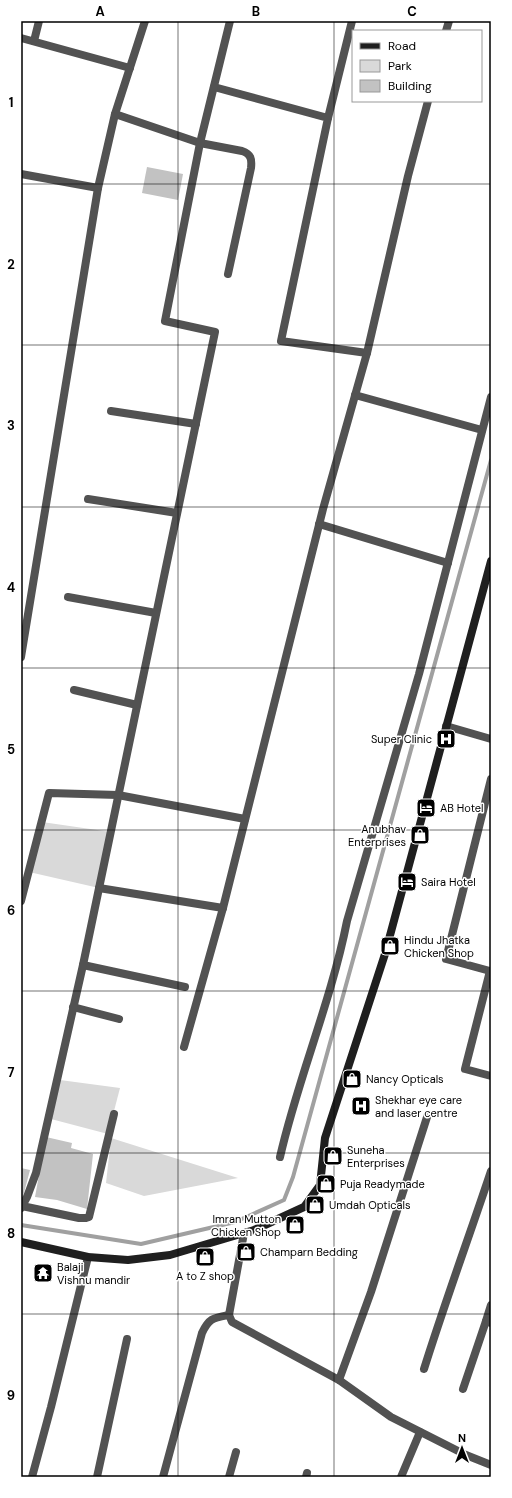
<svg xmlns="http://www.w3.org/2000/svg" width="512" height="1498" font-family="'DM Sans',sans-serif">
	<rect width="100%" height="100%" fill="#fff"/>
	<g fill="#d9d9d9">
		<path d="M42 822 111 832 99 888 29 872Z"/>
		<path d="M60 1080 120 1088 108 1134 51 1119Z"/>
		<path d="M111 1138 238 1178 144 1196 106 1183Z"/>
	</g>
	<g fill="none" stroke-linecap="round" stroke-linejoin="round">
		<path stroke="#a0a0a0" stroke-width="4" d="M21 1225 141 1244 235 1222 284 1200 293 1177 491 460"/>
	</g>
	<g fill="#c2c2c2">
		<path d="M147 167 183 174 178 200 142 193Z"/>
		<path d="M46 1137 72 1143 71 1148 93 1154 87 1209 57 1200 35 1197Z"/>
		<path d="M21 1168 30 1170 21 1204Z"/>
	</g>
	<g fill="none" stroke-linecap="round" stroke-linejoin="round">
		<g stroke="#525252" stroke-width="8">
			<path d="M446 31 449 21"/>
			<path d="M21 38 130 68"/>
			<path d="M34 41 39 21"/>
			<path d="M214 87 328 118 281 341 367 353"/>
			<path d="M115 114 200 143 242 151C251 154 252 159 251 168L228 274"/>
			<path d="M328 118 352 21"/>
			<path d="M21 174 98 188"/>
			<path d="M355 395 482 430"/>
			<path d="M111 411 196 424"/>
			<path d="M88 499 177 513"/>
			<path d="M319 524 448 563"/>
			<path d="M68 597 156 613"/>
			<path d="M21 657 98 188 115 114 145 21"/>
			<path d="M74 690 137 705"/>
			<path d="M446 726 491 739"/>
			<path d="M491 779 446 959 490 971 465 1069 491 1076"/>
			<path d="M99 888 223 908"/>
			<path d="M21 901 49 793 118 795 245 819"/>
			<path d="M83 965 185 987"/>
			<path d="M73 1007 119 1019"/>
			<path d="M184 1047 223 908 323 509 367 353 408 176 428 101"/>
			<path d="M280 1157C298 1078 331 1002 347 921L419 674 491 397"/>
			<path d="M22 1206 79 1218H86L89 1217 114 1114"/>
			<path d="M21 1208 27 1197 36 1173 83 965 215 332 165 321 200 143 230 21"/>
			<path d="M244 1233 229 1315 232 1322 339 1380 391 1417 466 1455 491 1465"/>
			<path d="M491 1305 486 1321 491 1323"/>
			<path d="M424 1369C445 1302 469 1237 491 1171"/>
			<path d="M339 1380 371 1292 428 1114"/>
			<path d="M463 1389 486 1321"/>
			<path d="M32 1477 51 1407 88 1257"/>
			<path d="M97 1477 127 1339"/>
			<path d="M163 1477 202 1333C209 1318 213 1318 229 1315"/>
			<path d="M229 1477 236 1452"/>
			<path d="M306 1477 307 1473"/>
			<path d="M401 1477 420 1432"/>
		</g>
		<path stroke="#1f1f1f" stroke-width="8" d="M21 1242 88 1257 128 1260 170 1255 254 1230 304 1207 320 1185 325 1138 385 954 491 561"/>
	</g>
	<path fill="none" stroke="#000" stroke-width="1" stroke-opacity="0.55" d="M178 21V1477M334 21V1477M21 184H491M21 345H491M21 507H491M21 668H491M21 830H491M21 991H491M21 1153H491M21 1314H491"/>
	<defs>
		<g id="hospital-square" transform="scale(1)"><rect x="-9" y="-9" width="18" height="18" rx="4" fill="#000" stroke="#fff"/><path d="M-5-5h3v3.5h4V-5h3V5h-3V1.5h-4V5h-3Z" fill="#fff"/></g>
		<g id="hotel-square" transform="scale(1)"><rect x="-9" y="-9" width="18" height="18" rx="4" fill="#000" stroke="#fff"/><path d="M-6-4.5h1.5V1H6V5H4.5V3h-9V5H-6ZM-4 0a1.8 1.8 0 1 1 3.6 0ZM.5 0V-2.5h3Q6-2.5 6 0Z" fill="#fff"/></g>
		<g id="shop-square" transform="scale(1)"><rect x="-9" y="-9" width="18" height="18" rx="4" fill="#000" stroke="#fff"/><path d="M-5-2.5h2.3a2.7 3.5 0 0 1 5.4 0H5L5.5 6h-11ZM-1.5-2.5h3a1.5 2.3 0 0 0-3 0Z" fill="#fff"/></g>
		<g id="temple-square" transform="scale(1)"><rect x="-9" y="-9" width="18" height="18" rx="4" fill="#000" stroke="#fff"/><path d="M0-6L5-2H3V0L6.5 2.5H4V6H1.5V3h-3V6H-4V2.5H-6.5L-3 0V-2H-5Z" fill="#fff"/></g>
	</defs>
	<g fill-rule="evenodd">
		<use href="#hospital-square" x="446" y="739"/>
		<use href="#hotel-square" x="426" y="808"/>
		<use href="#shop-square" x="420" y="835"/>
		<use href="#hotel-square" x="407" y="882"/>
		<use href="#shop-square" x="390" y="946"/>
		<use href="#shop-square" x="352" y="1079"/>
		<use href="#hospital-square" x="361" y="1106"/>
		<use href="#shop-square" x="333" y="1156"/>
		<use href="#shop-square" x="326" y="1184"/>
		<use href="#shop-square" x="315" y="1205"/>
		<use href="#shop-square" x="295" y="1225"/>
		<use href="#shop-square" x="246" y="1252"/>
		<use href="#shop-square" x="205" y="1257"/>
		<use href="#temple-square" x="43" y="1273"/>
	</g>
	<g text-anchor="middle" stroke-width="3" stroke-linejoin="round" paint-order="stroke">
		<g font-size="11" fill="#000" stroke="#fff" text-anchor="start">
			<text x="432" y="743" text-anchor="end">Super Clinic</text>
			<text x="440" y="812">AB Hotel</text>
			<text x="406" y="833" text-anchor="end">Anubhav<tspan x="406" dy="13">Enterprises</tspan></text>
			<text x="421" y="886">Saira Hotel</text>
			<text x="404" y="944">Hindu Jhatka<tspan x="404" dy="13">Chicken Shop</tspan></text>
			<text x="366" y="1083">Nancy Opticals</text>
			<text x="375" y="1104">Shekhar eye care<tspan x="375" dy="13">and laser centre</tspan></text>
			<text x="347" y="1154">Suneha<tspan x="347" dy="13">Enterprises</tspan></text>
			<text x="340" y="1188">Puja Readymade</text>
			<text x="329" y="1209">Umdah Opticals</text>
			<text x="281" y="1223" text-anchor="end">Imran Mutton<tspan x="281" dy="13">Chicken Shop</tspan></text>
			<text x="260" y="1256">Champarn Bedding</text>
			<text x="57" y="1271">Balaji<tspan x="57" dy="13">Vishnu mandir</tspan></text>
			<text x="205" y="1280" text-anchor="middle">A to Z shop</text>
		</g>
	</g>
	<rect width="512" height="1498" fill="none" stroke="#ffffff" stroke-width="44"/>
	<rect x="352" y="30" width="130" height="72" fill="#ffffff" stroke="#999999"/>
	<rect x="360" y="43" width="20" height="6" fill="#1f1f1f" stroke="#999999"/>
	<text x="388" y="50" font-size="12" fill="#000000">Road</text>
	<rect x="360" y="60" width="20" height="12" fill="#d9d9d9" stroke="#999999"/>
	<text x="388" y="70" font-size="12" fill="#000000">Park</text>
	<rect x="360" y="80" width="20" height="12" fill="#c2c2c2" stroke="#999999"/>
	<text x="388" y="90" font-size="12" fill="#000000">Building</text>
	<g transform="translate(462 1448)" stroke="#ffffff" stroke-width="3" paint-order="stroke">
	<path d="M0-3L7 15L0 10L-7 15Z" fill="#000000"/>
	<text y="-6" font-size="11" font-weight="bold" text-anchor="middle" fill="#000000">N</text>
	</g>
	<rect x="22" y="22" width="468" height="1454" fill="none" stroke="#000" stroke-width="1.5"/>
	<g font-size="13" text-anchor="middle" font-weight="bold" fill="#000">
		<text x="100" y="16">A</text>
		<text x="256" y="16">B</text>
		<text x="412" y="16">C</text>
		<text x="11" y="107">1</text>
		<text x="11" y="269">2</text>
		<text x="11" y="430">3</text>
		<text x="11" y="592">4</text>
		<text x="11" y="754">5</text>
		<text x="11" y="915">6</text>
		<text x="11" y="1077">7</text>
		<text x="11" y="1238">8</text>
		<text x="11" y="1400">9</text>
	</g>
</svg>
